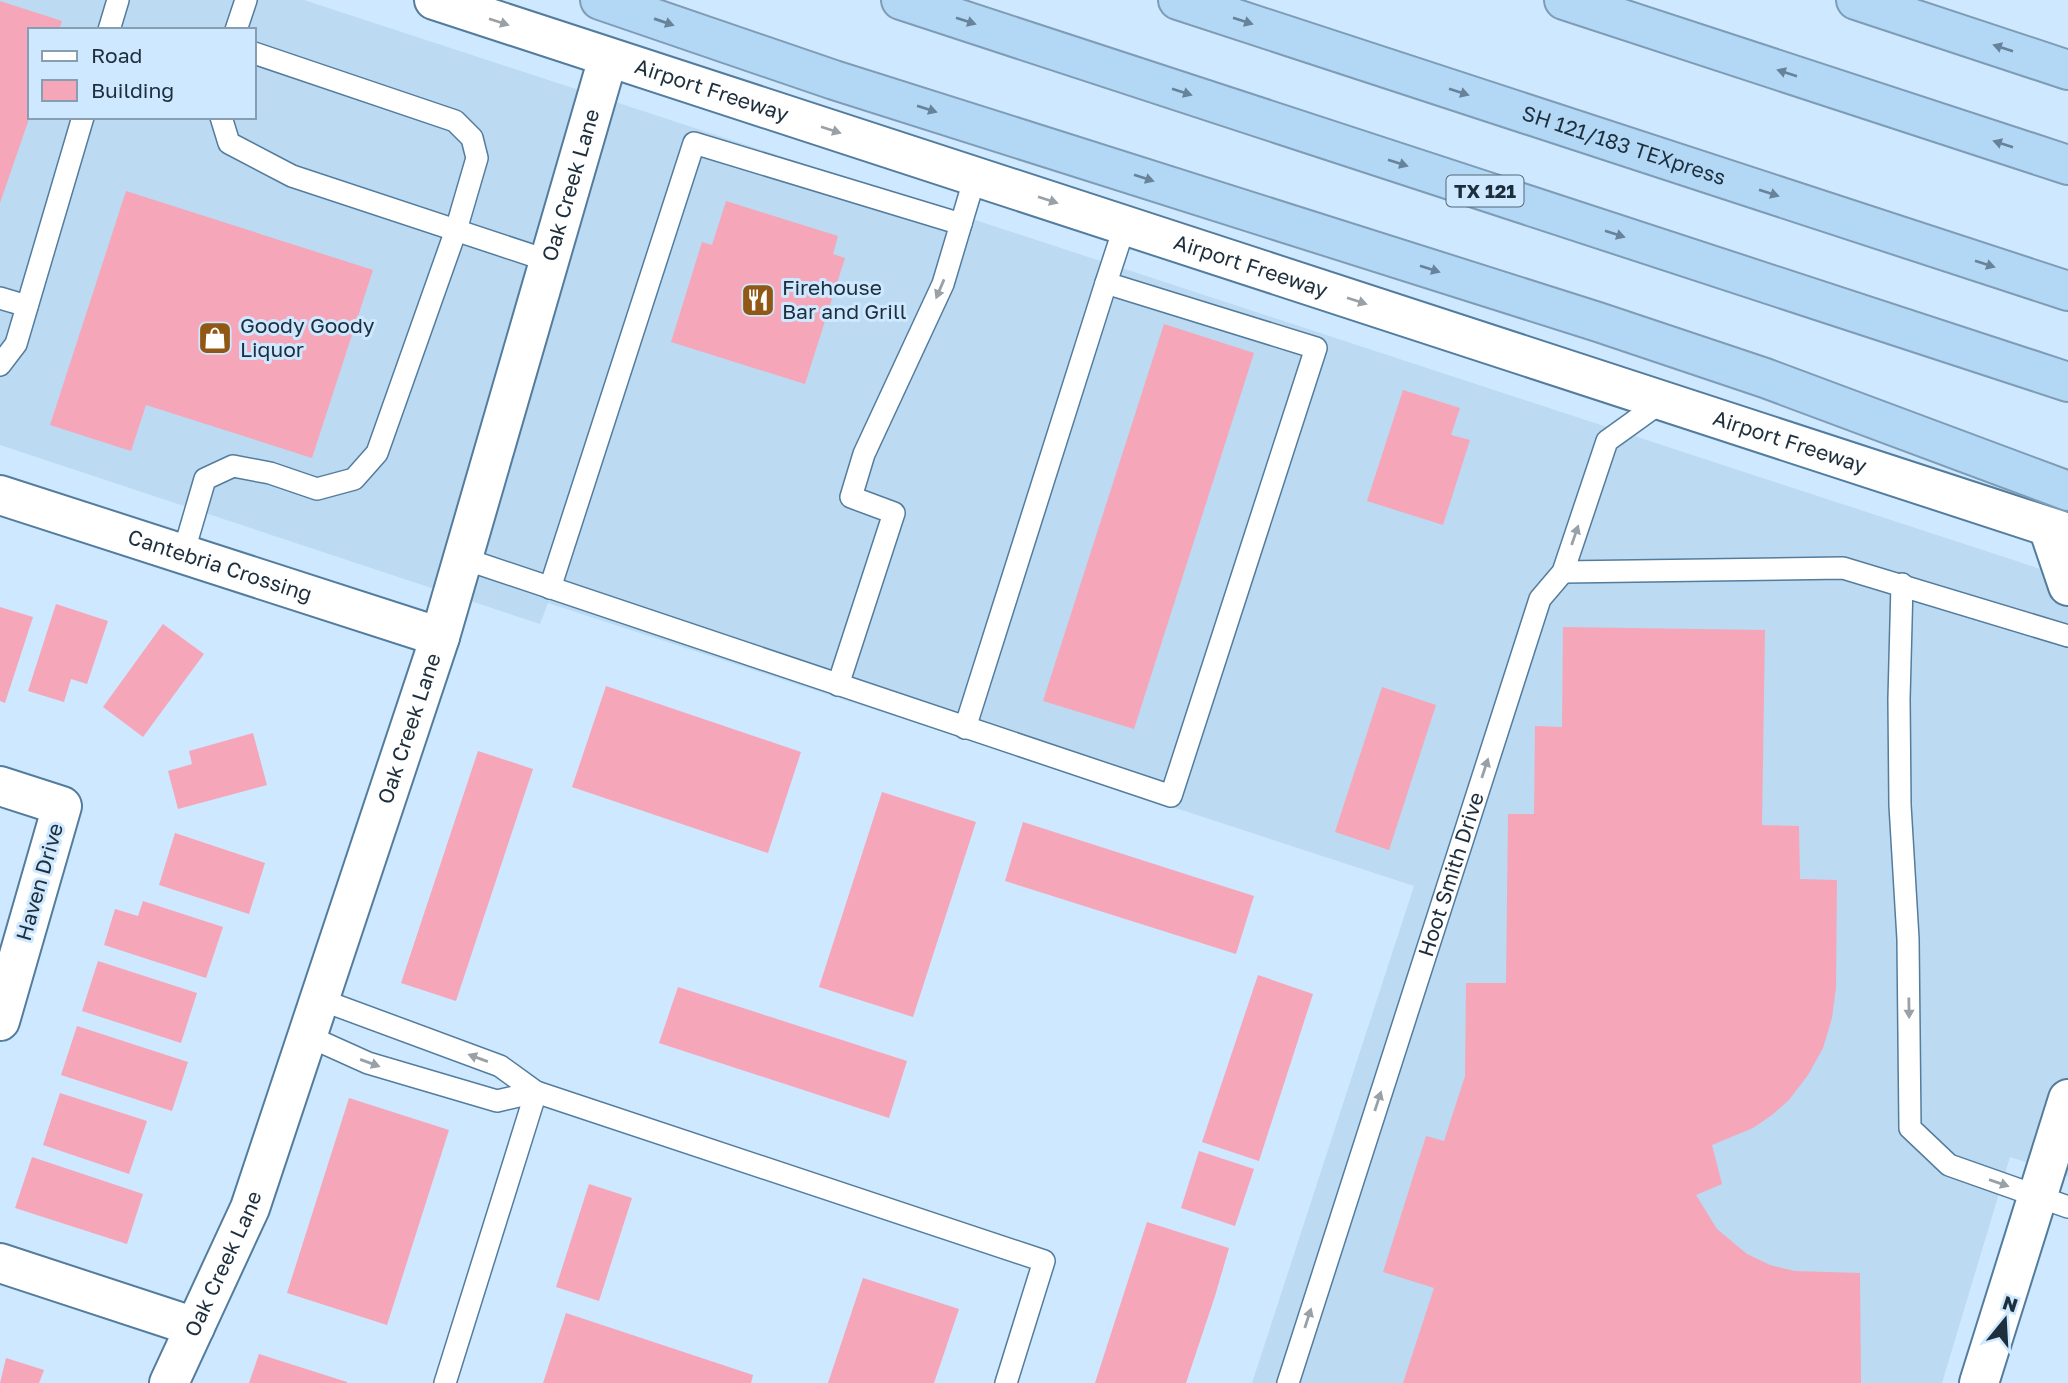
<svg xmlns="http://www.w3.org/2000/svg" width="2068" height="1383" font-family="'Golos Text',sans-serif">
	<rect width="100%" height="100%" fill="#cee8ff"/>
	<path fill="#bcdaf2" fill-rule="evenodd" d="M0 0H304L2068 578V1176L2010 1157 1942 1383H1252L1414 886 548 603 540 624 0 445ZM30 30H254V117H30Z"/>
	<g fill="#f6a6b9">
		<path d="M0 1 62 21 59 30H30V116L0 203Z"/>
		<path d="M126 191 373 270 312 458 146 405 131 451 50 425Z"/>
		<path d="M726 201 838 236 833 254 845 258 805 384 671 342 702 242 712 245Z"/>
		<path d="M1164 324 1254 353 1134 729 1043 701Z"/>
		<path d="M1403 390 1460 408 1451 435 1470 440 1443 525 1367 501Z"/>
		<path d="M56 604 108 621 87 684 71 679 64 702 28 691Z"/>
		<path d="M0 607 33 617 5 703 0 701Z"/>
		<path d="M163 624 204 654 143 737 103 707Z"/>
		<path d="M1563 627 1765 630 1762 825 1799 826 1800 879 1837 880 1836 987 1832 1018 1823 1048 1808 1075 1789 1100 1772 1115 1753 1128 1712 1145 1722 1184 1696 1195 1717 1229 1747 1254 1770 1265 1795 1271 1860 1273 1861 1383H1403L1434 1288 1383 1272 1426 1136 1444 1141 1465 1076 1466 983H1506L1508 814H1534L1535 726 1562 727Z"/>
		<path d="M606 686 801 752 768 853 572 787Z"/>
		<path d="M1382 687 1436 705 1389 850 1335 832Z"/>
		<path d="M253 733 267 785 178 809 168 771 192 764 189 751Z"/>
		<path d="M478 751 533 769 456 1001 401 983Z"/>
		<path d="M882 792 976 822 913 1017 819 987Z"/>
		<path d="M1023 822 1254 896 1236 954 1005 881Z"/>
		<path d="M175 833 265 863 249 914 159 885Z"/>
		<path d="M143 901 223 927 206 978 104 945 115 909 138 916Z"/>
		<path d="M98 961 197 993 181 1043 82 1011Z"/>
		<path d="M1258 975 1313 994 1259 1161 1202 1142Z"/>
		<path d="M678 987 907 1061 889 1118 659 1043Z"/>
		<path d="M77 1026 188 1062 172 1111 61 1075Z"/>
		<path d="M60 1093 147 1121 129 1174 43 1145Z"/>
		<path d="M349 1098 449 1130 387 1325 287 1293Z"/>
		<path d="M1199 1151 1254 1169 1235 1226 1181 1208Z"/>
		<path d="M32 1157 143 1194 127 1244 15 1208Z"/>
		<path d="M589 1184 632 1198 599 1301 556 1287Z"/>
		<path d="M1147 1222 1229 1248 1215 1296 1186 1383H1095Z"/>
		<path d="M863 1278 959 1309 934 1383H828Z"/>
		<path d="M566 1313 753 1375 751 1383H543Z"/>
		<path d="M259 1354 347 1382V1383H249Z"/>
		<path d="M6 1358 44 1370 39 1383H0Z"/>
	</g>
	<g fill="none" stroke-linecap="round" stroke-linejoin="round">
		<g stroke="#537c9d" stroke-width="24">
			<g id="lane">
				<path d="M109 30 118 0"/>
				<path d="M236 30 246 0"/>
				<path d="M221 117 229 143 292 176 549 261"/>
				<path d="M0 298 27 306"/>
				<path d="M0 365 16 344 83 117"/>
				<path d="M183 554 205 479 233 466 270 473 317 489 354 479 377 453 456 230 477 158 472 138 455 121 254 53"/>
				<path d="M462 558 1171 796 1316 348 1106 283 1125 225"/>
				<path d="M1563 572 1843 568 2068 636"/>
				<path d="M1902 584 1899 699 1900 805 1908 939 1910 1128 1949 1165 2068 1207"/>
				<path d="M550 588 694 143 961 224"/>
				<path d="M838 685 894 513 851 497 864 454 943 284 975 177"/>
				<path d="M965 728 1106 283"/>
				<path d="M319 999 500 1066 536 1092 1044 1261 1006 1383"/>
				<path d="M308 1036 368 1063 497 1101 536 1092"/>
				<path d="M445 1383 536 1092"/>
				<path id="s1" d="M1288 1383 1540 599 1563 572 1607 441 1664 400"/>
			</g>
		</g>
		<g stroke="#537c9d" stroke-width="42">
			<g id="street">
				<path id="s2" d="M0 495 440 637"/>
				<path d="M2048 527 2068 586"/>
				<path d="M0 786 62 806 0 1021"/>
				<path d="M0 1263 195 1327"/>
				<path id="s3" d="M169 1383 250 1208 440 637 608 58"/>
				<path d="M1979 1383 2068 1099"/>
			</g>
		</g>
		<g stroke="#537c9d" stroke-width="42">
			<g id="secondary">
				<path id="s4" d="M434 0 2068 533"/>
			</g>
		</g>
		<g stroke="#7e9cb5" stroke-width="42">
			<g id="highway">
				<path d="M600 0 834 80 1598 322 1765 378 2068 491"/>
				<path d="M901 0 2068 382"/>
				<path id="s5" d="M1178 0 2068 291"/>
				<path d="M1564 0 2068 165"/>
				<path d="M1856 0 2068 70"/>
			</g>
		</g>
		<use href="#lane" stroke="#fff" stroke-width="21"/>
		<use href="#street" stroke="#fff" stroke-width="38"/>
		<use href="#secondary" stroke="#fff" stroke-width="38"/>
		<use href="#highway" stroke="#b3d8f6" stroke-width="38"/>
	</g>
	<defs><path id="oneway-solid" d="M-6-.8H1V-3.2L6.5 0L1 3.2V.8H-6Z" transform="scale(1.75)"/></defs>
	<g fill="#688399">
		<use href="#oneway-solid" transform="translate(966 21) rotate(18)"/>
		<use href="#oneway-solid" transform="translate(1243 21) rotate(18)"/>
		<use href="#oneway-solid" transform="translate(664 22) rotate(19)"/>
		<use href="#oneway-solid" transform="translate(2003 48) rotate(-162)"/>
		<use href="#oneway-solid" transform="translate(1787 73) rotate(-162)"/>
		<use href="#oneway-solid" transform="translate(1182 92) rotate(18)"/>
		<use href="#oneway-solid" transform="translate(1459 92) rotate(18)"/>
		<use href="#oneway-solid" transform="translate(927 109) rotate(18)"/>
		<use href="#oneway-solid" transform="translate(2003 144) rotate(-162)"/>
		<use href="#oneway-solid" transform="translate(1398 163) rotate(18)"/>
		<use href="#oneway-solid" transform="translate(1144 178) rotate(18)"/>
		<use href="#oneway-solid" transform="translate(1769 193) rotate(18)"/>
		<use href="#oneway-solid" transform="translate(1615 234) rotate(18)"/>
		<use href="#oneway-solid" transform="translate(1985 264) rotate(18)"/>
		<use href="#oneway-solid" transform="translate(1430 269) rotate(18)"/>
	</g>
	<g fill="#99a1a7">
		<use href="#oneway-solid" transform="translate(499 22) rotate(18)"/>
		<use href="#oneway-solid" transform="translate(831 130) rotate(18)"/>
		<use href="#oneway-solid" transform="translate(1048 200) rotate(18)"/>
		<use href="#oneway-solid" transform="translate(940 289) rotate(113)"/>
		<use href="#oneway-solid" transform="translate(1357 301) rotate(18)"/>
		<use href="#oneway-solid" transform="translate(1575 535) rotate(-71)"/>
		<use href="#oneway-solid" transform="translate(1485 768) rotate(-72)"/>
		<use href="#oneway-solid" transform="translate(1909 1008) rotate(89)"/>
		<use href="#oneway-solid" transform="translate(478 1058) rotate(-160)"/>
		<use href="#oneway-solid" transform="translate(370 1063) rotate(20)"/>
		<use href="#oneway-solid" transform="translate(1378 1101) rotate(-72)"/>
		<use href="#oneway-solid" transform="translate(1999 1183) rotate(19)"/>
		<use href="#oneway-solid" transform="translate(1308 1318) rotate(-72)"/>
	</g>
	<defs>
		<g id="restaurant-square" transform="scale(1.75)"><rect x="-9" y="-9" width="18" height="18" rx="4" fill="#915714" stroke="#cee8ff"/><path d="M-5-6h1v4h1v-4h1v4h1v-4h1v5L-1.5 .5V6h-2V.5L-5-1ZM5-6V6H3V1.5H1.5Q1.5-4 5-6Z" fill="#fff"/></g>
		<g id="shop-square" transform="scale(1.75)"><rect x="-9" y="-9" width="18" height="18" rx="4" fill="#915714" stroke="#cee8ff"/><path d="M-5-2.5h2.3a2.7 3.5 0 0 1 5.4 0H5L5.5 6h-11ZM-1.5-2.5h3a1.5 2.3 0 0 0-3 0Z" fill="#fff"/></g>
	</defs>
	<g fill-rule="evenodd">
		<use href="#restaurant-square" x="758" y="300"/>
		<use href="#shop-square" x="215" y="338"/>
	</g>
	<g text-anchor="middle" stroke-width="6" stroke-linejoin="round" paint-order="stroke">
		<rect fill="#cee8ff" stroke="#526676" stroke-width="2" x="1446.5" y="175.5" width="77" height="31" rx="5"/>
		<g font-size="19" font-weight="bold" fill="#1d2e3c">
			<text x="1485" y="198">TX 121</text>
		</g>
		<g font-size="21" fill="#1d2e3c" stroke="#cee8ff">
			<text dy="7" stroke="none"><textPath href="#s4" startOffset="292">Airport Freeway</textPath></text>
			<text dy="7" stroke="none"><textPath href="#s5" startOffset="469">SH 121/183 TEXpress</textPath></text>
			<text dy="7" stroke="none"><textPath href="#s3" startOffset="1265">Oak Creek Lane</textPath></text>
			<text dy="7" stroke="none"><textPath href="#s4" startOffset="859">Airport Freeway</textPath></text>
			<text dy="7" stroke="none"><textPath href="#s4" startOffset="1426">Airport Freeway</textPath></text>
			<text dy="7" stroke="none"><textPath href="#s2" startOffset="231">Cantebria Crossing</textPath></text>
			<text dy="7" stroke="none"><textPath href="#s3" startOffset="698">Oak Creek Lane</textPath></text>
			<text dy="7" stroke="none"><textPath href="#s1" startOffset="534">Hoot Smith Drive</textPath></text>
			<text transform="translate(40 882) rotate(-74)" y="7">Haven Drive</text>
			<text dy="7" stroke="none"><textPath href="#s3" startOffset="131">Oak Creek Lane</textPath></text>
		</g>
		<g font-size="21" fill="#1d2e3c" stroke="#cee8ff" text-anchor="start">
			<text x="782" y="295">Firehouse<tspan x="782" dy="24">Bar and Grill</tspan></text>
			<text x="240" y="333">Goody Goody<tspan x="240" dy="24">Liquor</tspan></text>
		</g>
	</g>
	<rect x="28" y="28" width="228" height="91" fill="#cee8ff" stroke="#879eb1" stroke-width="2"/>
	<rect x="42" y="51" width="35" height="10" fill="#ffffff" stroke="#879eb1" stroke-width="2"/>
	<text x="91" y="63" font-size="21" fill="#1d2e3c">Road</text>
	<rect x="42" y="80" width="35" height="21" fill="#f6a6b9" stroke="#879eb1" stroke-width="2"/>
	<text x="91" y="98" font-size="21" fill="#1d2e3c">Building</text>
	<g transform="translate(2005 1320) rotate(18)" stroke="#cee8ff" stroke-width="5" paint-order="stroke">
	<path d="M0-5L12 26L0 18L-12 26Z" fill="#1d2e3c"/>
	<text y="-10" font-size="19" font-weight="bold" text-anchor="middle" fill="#1d2e3c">N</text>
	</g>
</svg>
